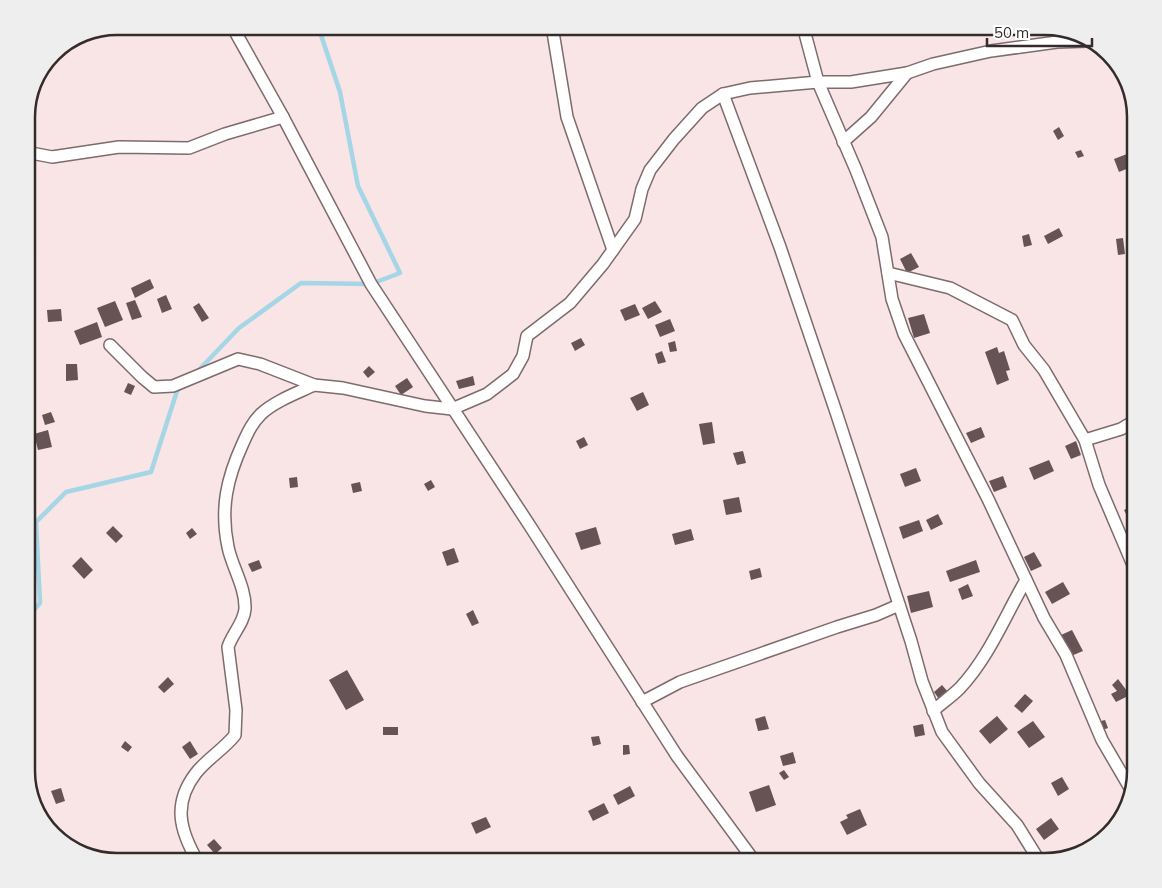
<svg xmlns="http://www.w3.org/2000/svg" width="1162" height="888" font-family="Mulish,sans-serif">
	<rect width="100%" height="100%" fill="#f9e4e6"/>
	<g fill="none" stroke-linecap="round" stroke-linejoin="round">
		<g stroke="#a4d6e5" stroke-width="4.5">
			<path d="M196 373 239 328 301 283 371 284 400 273 358 186 340 92 318 26"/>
			<path d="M26 619 40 603 36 522 66 492 151 472 177 391 181 387"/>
		</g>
	</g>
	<g fill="#655355">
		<path d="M1059 127 1064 136 1058 140 1053 131Z"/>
		<path d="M1081 150 1084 156 1078 158 1075 152Z"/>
		<path d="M1132 152 1136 165 1119 172 1114 159Z"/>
		<path d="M1059 228 1063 236 1048 244 1044 236Z"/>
		<path d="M1029 234 1032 245 1024 247 1022 236Z"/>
		<path d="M1123 238 1125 254 1118 255 1116 239Z"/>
		<path d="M911 253 919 267 907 273 900 259Z"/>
		<path d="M150 279 154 288 135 298 131 288Z"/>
		<path d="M166 295 172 309 162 313 157 299Z"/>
		<path d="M135 300 142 317 132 320 126 303Z"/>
		<path d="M115 301 123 320 105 327 97 308Z"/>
		<path d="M655 301 662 312 648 319 642 308Z"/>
		<path d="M199 303 209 318 202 322 193 307Z"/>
		<path d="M635 304 640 315 625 321 620 310Z"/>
		<path d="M61 309 62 321 48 322 47 310Z"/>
		<path d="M924 314 930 333 914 338 908 318Z"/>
		<path d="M670 319 675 331 660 337 655 325Z"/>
		<path d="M97 322 102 337 80 345 74 331Z"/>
		<path d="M581 338 585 345 575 351 571 343Z"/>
		<path d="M675 341 677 351 670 352 668 343Z"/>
		<path d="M997 347 999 353 1004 351 1010 370 1006 371 1009 380 997 385 985 352Z"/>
		<path d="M662 351 666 362 658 364 655 354Z"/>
		<path d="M66 364H77L78 380 66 381Z"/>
		<path d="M369 366 375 372 368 378 363 372Z"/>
		<path d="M473 376 475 385 459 389 456 381Z"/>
		<path d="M407 378 413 387 401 395 395 386Z"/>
		<path d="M128 383 135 386 131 395 124 392Z"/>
		<path d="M643 392 649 405 637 411 630 398Z"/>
		<path d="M51 412 55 422 45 425 42 415Z"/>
		<path d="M712 422 715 443 703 445 699 424Z"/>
		<path d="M981 427 985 437 971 443 966 433Z"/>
		<path d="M48 430 52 447 38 450 34 434Z"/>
		<path d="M584 437 588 445 580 449 576 441Z"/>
		<path d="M1076 441 1081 455 1071 459 1065 446Z"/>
		<path d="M743 451 746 463 737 465 733 453Z"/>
		<path d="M1131 457 1136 459V469L1127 465Z"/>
		<path d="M1049 460 1054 471 1034 480 1029 468Z"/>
		<path d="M916 468 921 481 905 487 900 474Z"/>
		<path d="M1003 476 1007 487 994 492 989 481Z"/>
		<path d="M297 477 298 487 290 488 289 478Z"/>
		<path d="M431 480 435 487 428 491 424 484Z"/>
		<path d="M360 482 362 491 353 493 351 484Z"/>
		<path d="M739 497 742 512 726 515 723 500Z"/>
		<path d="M1136 504V526L1133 528 1124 510Z"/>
		<path d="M938 514 943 524 931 530 926 520Z"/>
		<path d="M919 520 923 531 903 539 899 527Z"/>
		<path d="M113 526 123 536 116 543 106 533Z"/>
		<path d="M596 527 601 544 581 550 575 533Z"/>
		<path d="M192 528 197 534 190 539 186 533Z"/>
		<path d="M691 529 694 540 675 545 672 534Z"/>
		<path d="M454 548 459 562 447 566 442 552Z"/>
		<path d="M1034 552 1042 566 1031 571 1024 557Z"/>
		<path d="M81 557 93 570 84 579 72 566Z"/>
		<path d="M259 560 262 568 252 572 248 564Z"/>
		<path d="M976 560 980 572 950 582 946 571Z"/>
		<path d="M760 568 762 577 751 580 749 571Z"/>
		<path d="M1063 582 1070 594 1052 604 1045 592Z"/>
		<path d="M968 584 973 596 962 600 958 589Z"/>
		<path d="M929 591 933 607 911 613 907 596Z"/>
		<path d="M473 610 479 623 472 626 466 614Z"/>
		<path d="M1072 630 1083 651 1071 656 1061 635Z"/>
		<path d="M347 670 364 700 346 710 329 680Z"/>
		<path d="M168 677 174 684 164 693 158 687Z"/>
		<path d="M1118 679 1130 695 1116 702 1111 694 1117 691 1112 685Z"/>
		<path d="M942 685 948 692 939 699 934 692Z"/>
		<path d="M1025 694 1033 701 1022 713 1014 706Z"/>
		<path d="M26 713 35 718 26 734Z"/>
		<path d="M765 716 769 729 758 731 755 719Z"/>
		<path d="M997 716 1008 729 990 744 979 731Z"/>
		<path d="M1105 720 1108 728 1100 731 1097 722Z"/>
		<path d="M1033 721 1045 737 1029 748 1017 732Z"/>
		<path d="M923 724 925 735 915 737 913 726Z"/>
		<rect x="383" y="727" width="15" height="8"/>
		<path d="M1136 734V746L1134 747 1129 739Z"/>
		<path d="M599 736 601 744 593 746 591 737Z"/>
		<path d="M125 741 132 747 128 752 121 747Z"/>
		<path d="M190 741 198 754 190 759 182 747Z"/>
		<path d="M623 745H629L630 754 623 755Z"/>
		<path d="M793 752 796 763 783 766 780 756Z"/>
		<path d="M784 770 789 777 784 780 779 773Z"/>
		<path d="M1062 777 1069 789 1058 796 1051 783Z"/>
		<path d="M769 785 776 805 756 812 749 792Z"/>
		<path d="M630 786 635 796 618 805 613 795Z"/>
		<path d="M61 788 65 801 56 804 51 791Z"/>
		<path d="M604 803 609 813 593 821 588 811Z"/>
		<path d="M860 809 867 825 847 835 840 822 848 818 846 815Z"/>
		<path d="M486 817 491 827 476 834 471 823Z"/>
		<path d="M1051 818 1059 829 1044 840 1036 829Z"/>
		<path d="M214 839 222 848 215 854 207 845Z"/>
		<path d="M924 852 933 862H914Z"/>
		<path d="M660 855 666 862H653Z"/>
	</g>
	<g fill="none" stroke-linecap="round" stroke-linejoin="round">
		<g stroke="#7d6b6d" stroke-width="14">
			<g id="street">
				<path d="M232 26 283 117 371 284 530 526 677 756 755 862"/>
				<path d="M552 26 567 117 613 250"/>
				<path d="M803 26 818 82 856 170 882 237 892 299 904 334 988 499 1044 618 1066 655 1102 740 1130 788"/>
				<path d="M723 94 780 247 836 412 911 641 922 681 942 732 979 783 1017 825 1040 862"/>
				<path d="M843 142 871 117 907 73"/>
				<path d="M26 152 52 157 119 147 189 148 225 134 283 117"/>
				<path d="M888 273 950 288 1012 320 1024 345 1044 370 1085 440 1099 485 1136 572"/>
				<path d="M110 345 142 377 154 387 173 386 238 359 260 364 314 385 343 388 425 406 452 409 487 394 513 374 523 356 527 336 570 303 603 264 635 219 642 189 650 170 674 139 702 108 723 94 750 88 818 82H851L907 73 933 64 991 51 1057 42 1087 41"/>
				<path d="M1085 440 1121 429 1136 420"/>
				<path d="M642 702 680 682 837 627 876 615 899 605"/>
				<path d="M933 711C942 703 952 696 960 688 989 657 1005 616 1026 580"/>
				<path d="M198 862C180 831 172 804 196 773 207 759 224 749 235 735L236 710 228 647C232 634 244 623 245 609 246 588 232 567 228 547 220 508 227 478 243 443 248 432 252 423 261 414 275 401 297 393 314 385"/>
			</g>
		</g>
		<use href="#street" stroke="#fff" stroke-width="11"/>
	</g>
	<path d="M0 0H1162V888H0ZM117 35H1045A82 82 0 0 1 1127 117V771A82 82 0 0 1 1045 853H117A82 82 0 0 1 35 771V117A82 82 0 0 1 117 35Z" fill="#efeeee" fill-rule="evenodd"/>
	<path fill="none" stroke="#342c2c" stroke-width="2.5" d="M117 35H1045A82 82 0 0 1 1127 117V771A82 82 0 0 1 1045 853H117A82 82 0 0 1 35 771V117A82 82 0 0 1 117 35Z"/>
	<path d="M987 38v8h105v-8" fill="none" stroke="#342c2c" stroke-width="2.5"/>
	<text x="994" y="38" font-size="15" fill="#342c2c" stroke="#ffffff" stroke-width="4" paint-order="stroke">50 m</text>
</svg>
